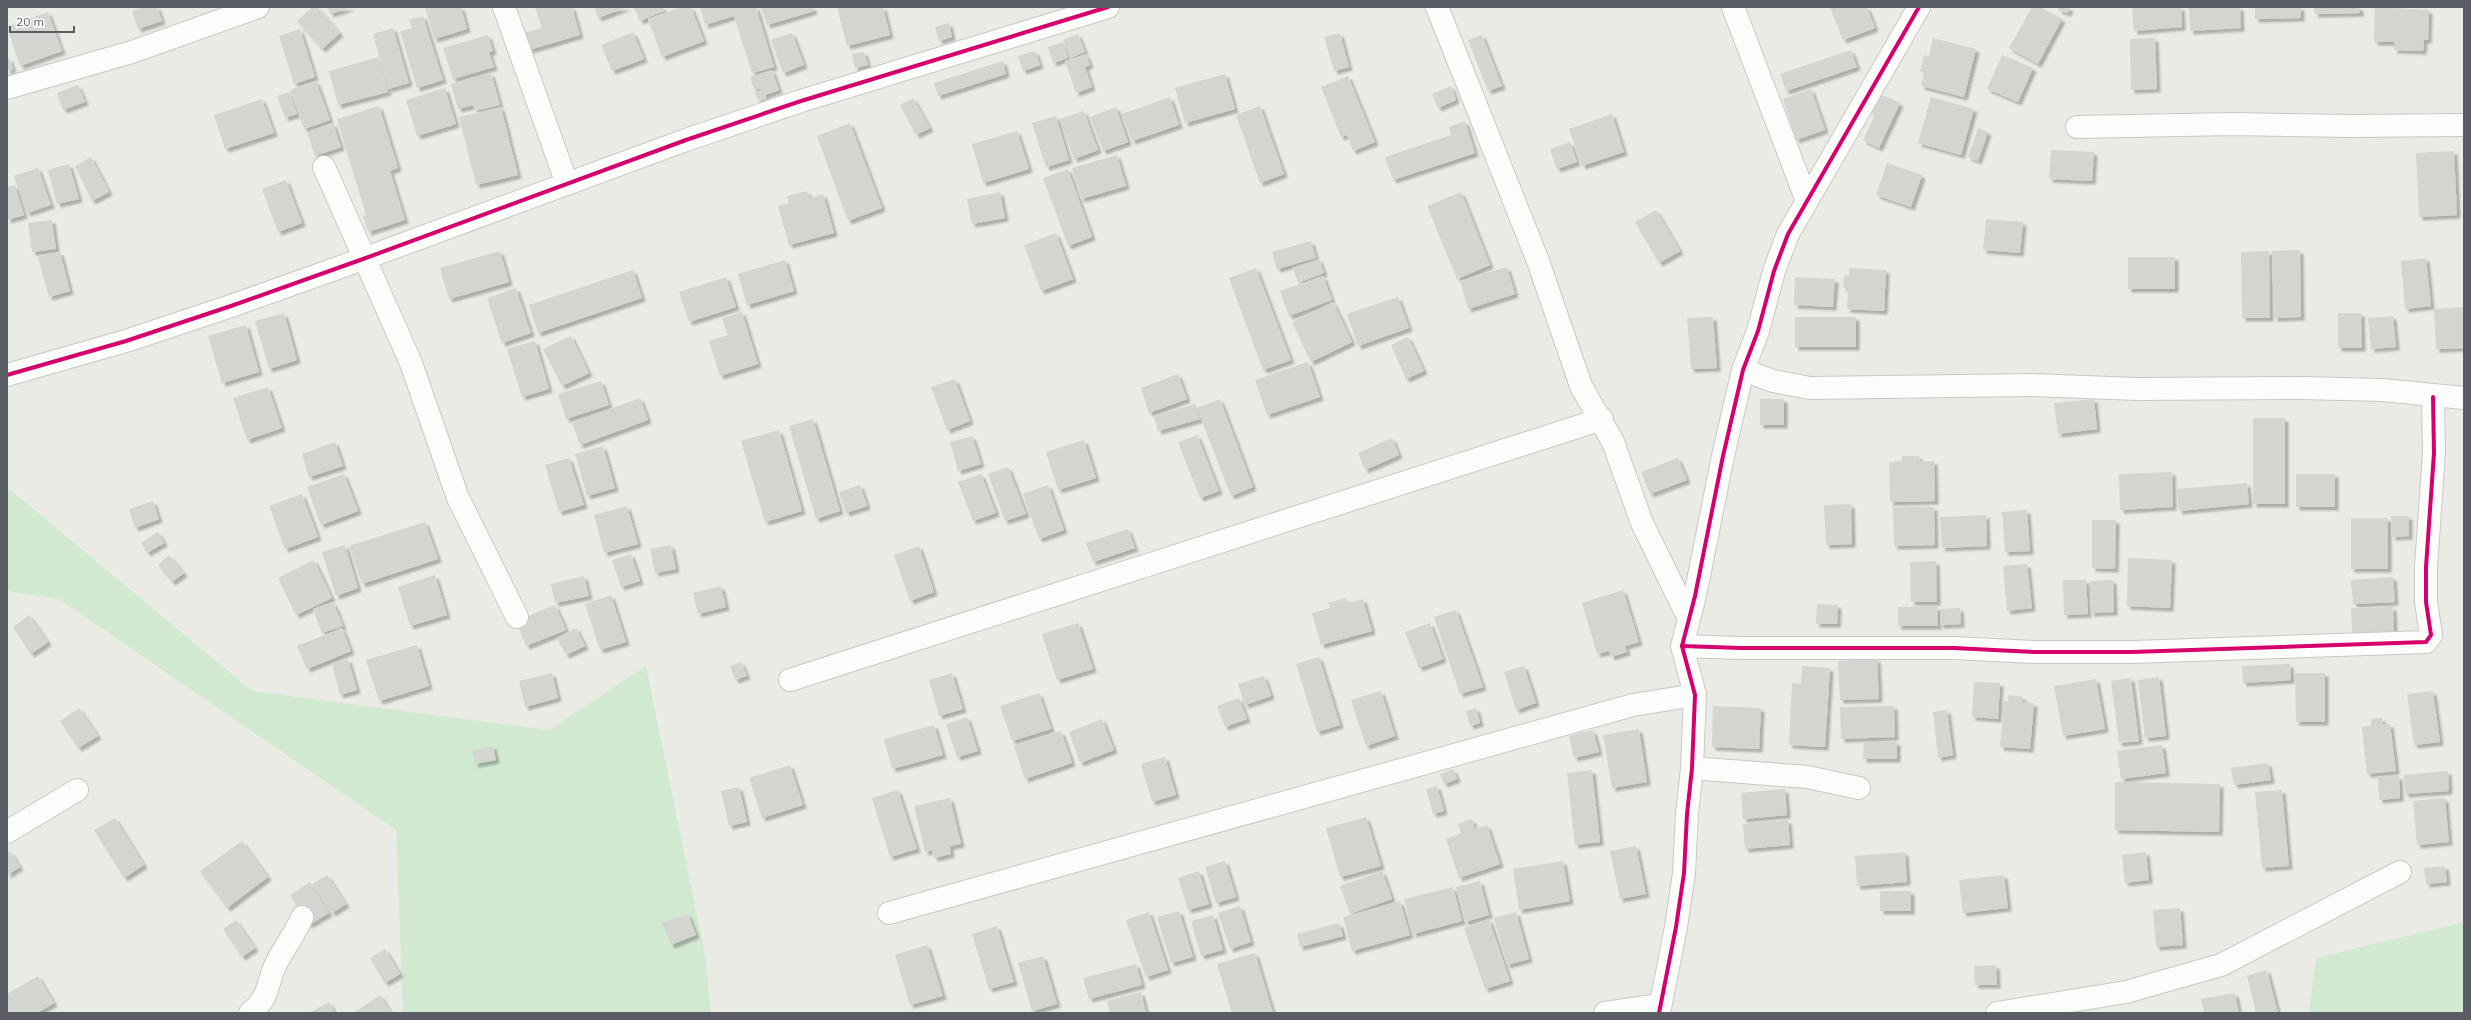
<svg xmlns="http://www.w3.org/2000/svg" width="2471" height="1020" font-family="Mulish,sans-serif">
	<defs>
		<filter id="shadow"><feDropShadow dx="3.5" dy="3.5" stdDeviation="1" flood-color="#0004"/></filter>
	</defs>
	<rect width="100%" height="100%" fill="#ebebe5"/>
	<g fill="#d2e9d1">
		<path d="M7 487 252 691 549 730 646 666 705 955 711 1013H403L396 830 59 599 7 591Z"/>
		<path d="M2464 922V1013H2309L2316 958Z"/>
	</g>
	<g fill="#d4d4d0" filter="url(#shadow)">
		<path d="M143 7H157L162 21 138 29 132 11Z"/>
		<path d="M313 7H317L340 33 322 49 297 21Z"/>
		<path d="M328 7H352L330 14Z"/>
		<path d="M425 7H461L467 29 434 39Z"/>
		<path d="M535 7H572L580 35 529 50 524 33 542 28Z"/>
		<path d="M594 7H627L598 18Z"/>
		<path d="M663 7 664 11 640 21 634 8Z"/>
		<path d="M681 7H691L704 41 662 57 648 19Z"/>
		<path d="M700 7H756L774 67 752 73 734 16 705 25Z"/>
		<path d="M761 7H813L814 11 767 25Z"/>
		<path d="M837 7H883L890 35 847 46Z"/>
		<path d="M1867 7 1875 28 1843 40 1830 8Z"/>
		<path d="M2032 7H2040L2062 19 2038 64 2009 48Z"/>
		<path d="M2059 7H2070L2068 13 2058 10Z"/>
		<path d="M2132 7H2181L2182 27 2134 31Z"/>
		<path d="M2189 7H2240L2241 28 2190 31Z"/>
		<path d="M2255 7H2301V18L2255 19Z"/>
		<path d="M2314 7H2360V13L2315 14Z"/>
		<path d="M2375 7 2429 10 2428 40H2424L2423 51 2394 50V42H2374Z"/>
		<path d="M48 12 62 51 20 66 7 27Z"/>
		<path d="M423 16 443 80 417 88 400 31 412 28 409 20Z"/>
		<path d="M949 23 952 37 939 41 935 27Z"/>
		<path d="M393 28 409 83 388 89 373 34Z"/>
		<path d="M300 29 315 77 294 84 279 36Z"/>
		<path d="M633 32 644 59 612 71 601 45Z"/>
		<path d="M792 33 804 65 783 73 771 40Z"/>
		<path d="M1340 33 1349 67 1334 71 1324 37Z"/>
		<path d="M1078 34 1085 52 1070 58 1063 40Z"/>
		<path d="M488 35 493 51 489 52 494 67 453 79 443 48Z"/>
		<path d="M1482 35 1502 86 1488 91 1468 40Z"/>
		<path d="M1933 38 1976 49 1964 97 1921 86 1924 72 1920 71 1924 55 1929 56Z"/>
		<path d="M2155 38 2157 89 2131 90 2130 39Z"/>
		<path d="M1063 42 1068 58 1053 63 1048 47Z"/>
		<path d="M1851 50 1857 67 1786 91 1780 74Z"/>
		<path d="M1035 51 1040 65 1023 71 1018 56Z"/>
		<path d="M864 52 868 65 855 68 852 54Z"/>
		<path d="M1086 54 1090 65 1085 67 1092 87 1076 93 1065 61Z"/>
		<path d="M2002 55 2033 68 2018 102 1987 89Z"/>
		<path d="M379 57 388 92 338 105 329 71Z"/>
		<path d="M9 58 13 69 7 71V59Z"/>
		<path d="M1003 61 1006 74 938 96 934 83Z"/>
		<path d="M772 70 779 90 765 95 767 99 758 101 755 93 760 91 759 88 754 90 750 77Z"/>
		<path d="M491 73 500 105 475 111 473 105 458 109 451 84Z"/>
		<path d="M1225 74 1235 109 1185 123 1175 88Z"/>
		<path d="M1348 76 1375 142 1353 151 1347 135 1341 137 1321 87Z"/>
		<path d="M316 81 330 120 304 129 290 90Z"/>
		<path d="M78 85 85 102 63 110 57 93Z"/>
		<path d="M1451 86 1456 100 1438 108 1432 94Z"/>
		<path d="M445 88 456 124 417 136 406 100Z"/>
		<path d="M1811 89 1825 130 1796 140 1783 99Z"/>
		<path d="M290 92 297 114 285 118 277 96Z"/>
		<path d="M1880 94 1900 103 1879 148 1863 140 1875 115 1870 113Z"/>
		<path d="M1170 97 1179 125 1132 141 1122 114Z"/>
		<path d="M1931 97 1974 109 1961 155 1918 143Z"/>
		<path d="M913 98 930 128 916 135 900 105Z"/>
		<path d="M262 99 274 133 225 149 214 115Z"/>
		<path d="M379 106 398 168 390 171 405 220 368 232 363 216 366 215 337 119Z"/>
		<path d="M1260 106 1284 174 1260 183 1236 115Z"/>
		<path d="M501 107 518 175 476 185 459 117Z"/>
		<path d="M1116 107 1128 142 1103 151 1090 117Z"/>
		<path d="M1084 111 1098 150 1074 159 1060 119Z"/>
		<path d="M1612 114 1624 152 1582 166 1569 129Z"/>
		<path d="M1056 116 1069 160 1046 167 1032 123Z"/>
		<path d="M1465 121 1475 153 1393 180 1385 157 1451 135 1449 127Z"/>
		<path d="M333 123 341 147 315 156 307 132Z"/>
		<path d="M850 123 882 208 848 221 817 136Z"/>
		<path d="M1978 128 1988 132 1978 161 1968 157Z"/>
		<path d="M1017 131 1029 169 983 183 972 144Z"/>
		<path d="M1570 142 1577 162 1557 169 1550 149Z"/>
		<path d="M2051 150 2094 152 2092 181 2049 179Z"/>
		<path d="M2454 151 2457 215 2419 217 2416 153Z"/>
		<path d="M1117 155 1126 186 1081 199 1072 168Z"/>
		<path d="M91 157 109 192 92 201 75 166Z"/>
		<path d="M1887 163 1922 175 1911 207 1876 195Z"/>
		<path d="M69 164 79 199 57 204 48 170Z"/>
		<path d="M38 168 51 205 27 213 14 176Z"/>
		<path d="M1068 169 1092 237 1068 246 1043 178Z"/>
		<path d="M286 180 302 223 278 232 262 189Z"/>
		<path d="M15 185 24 215 7 220V187Z"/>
		<path d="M807 191 809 198 823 194 834 233 789 245 778 206 789 203 787 196Z"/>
		<path d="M1000 192 1005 218 972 224 967 199Z"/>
		<path d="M1461 192 1490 265 1457 279 1427 206Z"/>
		<path d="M1656 210 1680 251 1659 263 1635 222Z"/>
		<path d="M1986 219 2023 222 2020 253 1983 250Z"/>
		<path d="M52 220 56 249 32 252 28 223Z"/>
		<path d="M1056 233 1073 279 1041 291 1024 245Z"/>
		<path d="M1311 241 1316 258 1277 269 1272 252Z"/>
		<path d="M2300 250 2301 317 2274 318 2272 251Z"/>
		<path d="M500 251 509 282 449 299 440 268Z"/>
		<path d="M2269 251 2270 318H2242L2241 252Z"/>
		<path d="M60 252 70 291 49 297 38 257Z"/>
		<rect x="2128" y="257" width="47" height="32"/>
		<path d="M2426 258 2431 306 2405 309 2401 261Z"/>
		<path d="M1319 259 1324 273 1298 283 1293 268Z"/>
		<path d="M785 260 794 291 747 305 738 274Z"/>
		<path d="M1507 267 1515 294 1468 309 1460 281Z"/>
		<path d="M1256 268 1291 360 1263 370 1229 278Z"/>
		<path d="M1849 268 1886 270 1884 311 1847 309 1848 288H1843L1844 275 1849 276Z"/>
		<path d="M633 270 642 298 538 333 529 305Z"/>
		<path d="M1323 276 1332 300 1289 316 1280 291Z"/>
		<path d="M726 277 736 307 689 322 679 292Z"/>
		<path d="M1795 277 1835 279 1833 307 1794 305Z"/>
		<path d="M516 288 531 333 502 343 487 298Z"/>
		<path d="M1398 297 1409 328 1358 346 1347 314Z"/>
		<path d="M1333 302 1352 342 1311 362 1292 322Z"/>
		<path d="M2463 307 2464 348 2436 349 2434 309Z"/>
		<path d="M742 312 758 364 720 376 709 341 728 335 722 318Z"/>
		<path d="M284 313 297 360 269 369 255 321Z"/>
		<path d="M2338 313H2361L2362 348H2338Z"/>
		<path d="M2393 316 2396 347 2371 349 2368 318Z"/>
		<path d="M1713 317 1717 368 1691 369 1687 318Z"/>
		<rect x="1795" y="317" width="61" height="30"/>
		<path d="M246 325 259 372 222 383 208 336Z"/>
		<path d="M571 336 589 373 562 386 543 349Z"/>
		<path d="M1408 337 1424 371 1406 379 1391 345Z"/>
		<path d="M535 341 549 389 522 397 507 349Z"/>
		<path d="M1308 362 1320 397 1267 415 1255 380Z"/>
		<path d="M1178 374 1187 399 1149 413 1141 388Z"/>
		<path d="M955 379 970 421 947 430 931 387Z"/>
		<path d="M601 381 609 405 566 419 558 394Z"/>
		<path d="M268 387 282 428 247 440 233 398Z"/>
		<path d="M640 398 648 420 580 445 572 423Z"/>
		<path d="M1220 399 1253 487 1231 496 1197 408Z"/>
		<rect x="1760" y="399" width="24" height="26"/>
		<path d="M2094 399 2097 429 2058 434 2054 403Z"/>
		<path d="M1195 404 1200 419 1158 431 1154 416Z"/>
		<rect x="2253" y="418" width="32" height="86"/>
		<path d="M813 419 840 511 816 519 789 426Z"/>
		<path d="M779 430 802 511 765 522 741 441Z"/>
		<path d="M1197 435 1219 491 1200 498 1178 442Z"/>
		<path d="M972 436 981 464 958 471 950 442Z"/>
		<path d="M1392 438 1399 455 1365 470 1358 453Z"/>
		<path d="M1084 440 1096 478 1058 490 1046 452Z"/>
		<path d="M335 442 343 466 309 477 302 454Z"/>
		<path d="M603 446 615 488 587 496 575 454Z"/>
		<path d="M1902 456H1919L1920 461H1934L1935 501 1890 502 1889 462 1902 461Z"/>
		<path d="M569 458 584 505 559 512 545 465Z"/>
		<path d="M1678 458 1687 480 1650 494 1641 472Z"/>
		<path d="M1008 467 1026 514 1005 521 988 474Z"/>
		<path d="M2172 472 2173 507 2120 510 2119 474Z"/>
		<path d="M344 474 358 511 321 525 307 487Z"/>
		<path d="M981 474 996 513 973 521 958 482Z"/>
		<rect x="2296" y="474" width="39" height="33"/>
		<path d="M2247 483 2249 504 2179 511 2177 489Z"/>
		<path d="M860 485 867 506 846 513 839 492Z"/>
		<path d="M1048 485 1064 530 1039 539 1023 494Z"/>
		<path d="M302 494 318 537 285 549 269 506Z"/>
		<path d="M153 501 159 519 135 528 129 509Z"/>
		<path d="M1851 504 1852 544 1826 545 1824 505Z"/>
		<path d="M627 506 638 544 604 553 594 515Z"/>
		<path d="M1893 507H1934L1935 545 1894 546Z"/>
		<path d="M2027 510 2030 551 2005 552 2002 512Z"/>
		<path d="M1986 515 1987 546 1942 548 1940 517Z"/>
		<path d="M2391 516H2409V536L2392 537Z"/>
		<rect x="2351" y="518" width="37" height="51"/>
		<path d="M2092 520H2116L2115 569 2092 568Z"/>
		<path d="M425 522 438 559 362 584 349 546Z"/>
		<path d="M1128 529 1135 548 1093 562 1086 543Z"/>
		<path d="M158 532 164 543 147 553 141 543Z"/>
		<path d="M345 545 358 588 336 596 322 552Z"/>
		<path d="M671 545 676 569 655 573 650 549Z"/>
		<path d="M919 546 934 592 910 601 894 555Z"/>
		<path d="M631 554 640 581 621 587 612 560Z"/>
		<path d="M169 555 184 573 172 582 158 565Z"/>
		<path d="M2128 558 2172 560 2170 608 2127 606Z"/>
		<path d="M314 560 332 598 296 615 278 578Z"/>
		<path d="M1936 561 1937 602H1911L1910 562Z"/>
		<path d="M2027 564 2032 608 2007 611 2003 566Z"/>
		<path d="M435 575 447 615 410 626 398 587Z"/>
		<path d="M584 576 589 596 555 603 551 584Z"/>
		<path d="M2393 577 2395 602 2353 604 2351 580Z"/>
		<path d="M2063 580H2086L2088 614 2064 615Z"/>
		<path d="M2113 580 2114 612 2091 613 2090 581Z"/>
		<path d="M721 586 726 607 698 614 693 593Z"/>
		<path d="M1623 590 1639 642 1625 646 1627 652 1611 657 1609 651 1597 654 1582 603Z"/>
		<path d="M611 595 626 642 600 650 585 604Z"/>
		<path d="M1346 598 1347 603 1363 599 1372 631 1321 645 1312 613 1330 608 1328 603Z"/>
		<path d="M333 602 343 626 322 633 313 609Z"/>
		<path d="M1817 604 1838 605 1837 624H1816Z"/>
		<path d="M555 605 566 630 526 646 516 621Z"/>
		<rect x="1898" y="607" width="40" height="19"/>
		<path d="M2393 607 2394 633 2352 635 2351 608Z"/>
		<path d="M1960 608 1961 624 1940 625V609Z"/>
		<path d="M1456 610 1483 687 1460 694 1434 617Z"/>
		<path d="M29 615 48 642 31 654 13 627Z"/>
		<path d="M1078 623 1093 669 1057 680 1042 634Z"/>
		<path d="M1430 623 1443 659 1419 668 1405 632Z"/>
		<path d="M342 628 351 651 307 669 297 646Z"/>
		<path d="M576 628 585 646 566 655 557 638Z"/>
		<path d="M417 645 429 686 379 701 366 660Z"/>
		<path d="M1319 657 1340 725 1317 732 1296 664Z"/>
		<path d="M348 659 357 690 340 695 332 664Z"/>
		<path d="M1877 659 1879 699 1840 700 1838 661Z"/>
		<path d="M741 662 747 676 735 680 730 666Z"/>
		<path d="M2290 664 2291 680 2243 683 2242 666Z"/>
		<path d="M1524 666 1536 703 1516 710 1504 672Z"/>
		<path d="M1802 666 1830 668 1825 747 1789 745 1792 683 1801 684Z"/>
		<path d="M552 673 558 698 525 707 519 681Z"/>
		<path d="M952 673 963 709 939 716 929 680Z"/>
		<path d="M2295 673H2325V722H2296Z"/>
		<path d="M1264 676 1271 696 1245 705 1238 684Z"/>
		<path d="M2159 677 2166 736 2145 738 2138 680Z"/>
		<path d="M2131 678 2139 741 2119 743 2111 681Z"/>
		<path d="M2096 679 2105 729 2063 736 2054 686Z"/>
		<path d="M1974 682 2000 683 1998 719 1972 717Z"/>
		<path d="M1381 691 1395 736 1366 746 1351 700Z"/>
		<path d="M2433 691 2440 742 2414 745 2407 694Z"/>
		<path d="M1039 693 1051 729 1012 741 1000 706Z"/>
		<path d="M2009 695 2023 697V702L2034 703 2030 749 2000 747 2004 701H2008Z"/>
		<path d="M1239 698 1247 719 1225 727 1217 706Z"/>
		<path d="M1713 706 1761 708 1759 749 1712 747Z"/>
		<path d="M1894 706 1895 737 1841 739 1840 707Z"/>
		<path d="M79 708 98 736 78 748 60 721Z"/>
		<path d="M1476 708 1480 723 1470 726 1466 711Z"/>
		<path d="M1947 710 1953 755 1938 758 1933 712Z"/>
		<path d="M967 717 978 751 957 757 946 724Z"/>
		<path d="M2382 718 2383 724H2390L2396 771 2367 774 2362 727 2371 726V719Z"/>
		<path d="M1102 719 1114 750 1080 763 1069 732Z"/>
		<path d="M934 725 943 755 892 769 884 739Z"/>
		<path d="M1639 729 1647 782 1612 788 1603 735Z"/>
		<path d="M1593 730 1599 752 1574 758 1569 736Z"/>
		<path d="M1061 731 1072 763 1025 779 1014 746Z"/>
		<path d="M1864 742H1897V759H1863Z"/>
		<path d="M2162 745 2166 773 2121 779 2117 751Z"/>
		<path d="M493 746 496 760 475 764 472 750Z"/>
		<path d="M1165 757 1176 795 1152 802 1141 764Z"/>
		<path d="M2268 763 2271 780 2234 785 2231 768Z"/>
		<path d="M790 765 803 805 762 818 749 778Z"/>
		<path d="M1453 769 1457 779 1444 784 1440 774Z"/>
		<path d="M1592 770 1600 842 1575 845 1567 773Z"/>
		<path d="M2448 771 2449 791 2405 794 2404 775Z"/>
		<path d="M2399 776 2400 798 2379 800 2378 777Z"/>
		<path d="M2115 782 2220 784 2219 832 2115 830Z"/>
		<path d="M1437 786 1444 811 1433 814 1426 789Z"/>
		<path d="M739 787 747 822 729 826 721 791Z"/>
		<path d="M1785 789 1787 815 1743 819 1741 793Z"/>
		<path d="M898 790 917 849 890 857 872 798Z"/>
		<path d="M2282 790 2289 866 2262 868 2255 792Z"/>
		<path d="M950 798 961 844 950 846 951 854 934 858 932 850 925 852 914 806Z"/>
		<path d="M2445 798 2449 842 2417 845 2413 801Z"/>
		<path d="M1366 817 1381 866 1340 877 1326 828Z"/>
		<path d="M115 818 144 865 124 878 94 830Z"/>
		<path d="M1472 819 1475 829 1487 825 1500 864 1459 878 1446 839 1461 833 1458 824Z"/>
		<path d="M1788 820 1790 845 1745 849 1743 824Z"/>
		<path d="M242 841 268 877 227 908 200 871Z"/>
		<path d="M1636 846 1646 894 1620 899 1610 851Z"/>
		<path d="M10 851 20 867 7 875V854Z"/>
		<path d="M1905 852 1907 882 1857 886 1855 856Z"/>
		<path d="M2146 852 2149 880 2125 883 2122 855Z"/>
		<path d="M1225 861 1236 897 1216 903 1205 867Z"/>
		<path d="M1563 861 1570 901 1519 910 1513 869Z"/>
		<path d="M2445 866 2447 882 2426 884 2424 868Z"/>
		<path d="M1199 871 1209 904 1188 910 1178 878Z"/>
		<path d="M1382 871 1392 899 1350 914 1340 886Z"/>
		<path d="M327 875 346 904 332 913 313 884Z"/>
		<path d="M2004 875 2008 908 1963 913 1959 880Z"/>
		<path d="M1480 881 1489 915 1465 922 1456 887Z"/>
		<path d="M310 882 329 913 309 925 290 895Z"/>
		<path d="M1453 887 1462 921 1413 934 1404 899Z"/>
		<rect x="1880" y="891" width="31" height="20"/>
		<path d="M1400 901 1410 935 1352 951 1343 917Z"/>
		<path d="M1240 906 1251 942 1230 949 1218 913Z"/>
		<path d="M2180 908 2183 945 2156 947 2153 910Z"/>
		<path d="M1179 911 1193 957 1171 963 1157 917Z"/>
		<path d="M1149 912 1168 970 1146 977 1126 920Z"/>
		<path d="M1516 912 1529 959 1507 965 1494 918Z"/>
		<path d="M688 914 696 935 671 945 662 923Z"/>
		<path d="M1213 915 1223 950 1201 956 1191 921Z"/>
		<path d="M1489 919 1510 981 1485 989 1464 928Z"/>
		<path d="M236 920 255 948 242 957 223 929Z"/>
		<path d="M1339 923 1343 936 1300 947 1297 934Z"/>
		<path d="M997 926 1014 982 989 989 972 934Z"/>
		<path d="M927 945 943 996 910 1005 895 955Z"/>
		<path d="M385 949 400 974 385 983 370 958Z"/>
		<path d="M1255 953 1273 1013H1232L1217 964Z"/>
		<path d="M1043 956 1057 1004 1032 1011 1018 963Z"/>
		<path d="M1136 964 1142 985 1089 999 1083 978Z"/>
		<path d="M1996 965 1997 985H1975L1974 966Z"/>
		<path d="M2267 970 2278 1013H2256L2247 976Z"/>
		<path d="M38 976 54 1003 37 1013H8L7 994Z"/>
		<path d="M1141 992 1146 1013H1110L1107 1001Z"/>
		<path d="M2235 993 2239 1013H2204L2201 999Z"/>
		<path d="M380 995 391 1013H353Z"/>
		<path d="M329 1002 335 1013H309Z"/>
	</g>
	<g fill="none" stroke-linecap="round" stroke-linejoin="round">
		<g stroke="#c8c9c7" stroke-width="24">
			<g id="street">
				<path d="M504 7 567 184"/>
				<path d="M1437 7 1538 261 1581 386 1613 442 1642 523 1688 617"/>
				<path d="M1733 7 1807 201"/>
				<path d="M7 88 132 52 258 7"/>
				<path d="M2077 127 2233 124 2349 126 2464 125"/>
				<path d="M324 167 411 363 458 498 517 617"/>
				<path d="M1743 370 1773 381 1810 388 2032 385 2137 389 2301 388 2383 390 2464 398"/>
				<path d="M7 375 126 341 231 306 363 259 686 140 801 101 1108 7"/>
				<path d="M1682 646 1741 648H1954L2034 652H2132L2426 642 2431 635 2426 602V567L2434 453 2433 397"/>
				<path d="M790 680 1602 419"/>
				<path d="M1692 768 1807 777 1859 788"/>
				<path d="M7 832 77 790"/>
				<path d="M889 913 1633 705 1695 695"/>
				<path d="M250 1013C270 997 266 986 275 966 283 948 295 935 302 917"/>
				<path d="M1605 1013 1660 1005"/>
				<path d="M1659 1013 1676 927 1684 873 1687 814 1692 768 1695 695 1682 646 1695 596 1723 456 1743 370 1758 331 1774 271 1788 234 1919 7"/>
				<path d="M1997 1013 2126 992 2221 965 2400 872"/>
			</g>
		</g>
		<use href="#street" stroke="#fcfcfb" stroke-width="22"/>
		<g stroke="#fff" stroke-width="6">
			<g id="cycleway">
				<path d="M7 375 126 341 231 306 363 259 686 140 801 101 1108 7"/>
				<path d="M1682 646 1741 648H1954L2034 652H2132L2426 642 2431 635 2426 602V567L2434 453 2433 397"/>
				<path d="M1659 1013 1676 927 1684 873 1687 814 1692 768 1695 695 1682 646 1695 596 1723 456 1743 370 1758 331 1774 271 1788 234 1919 7"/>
			</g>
		</g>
		<use href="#cycleway" stroke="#d6006c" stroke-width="4"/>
	</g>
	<rect width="2471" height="1020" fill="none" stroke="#5a5e64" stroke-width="16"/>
	<path d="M10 26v6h64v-6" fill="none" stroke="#5a5e64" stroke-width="2"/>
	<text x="16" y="26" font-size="12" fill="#5a5e64" stroke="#ffffff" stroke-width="3" paint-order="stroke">20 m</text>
</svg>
